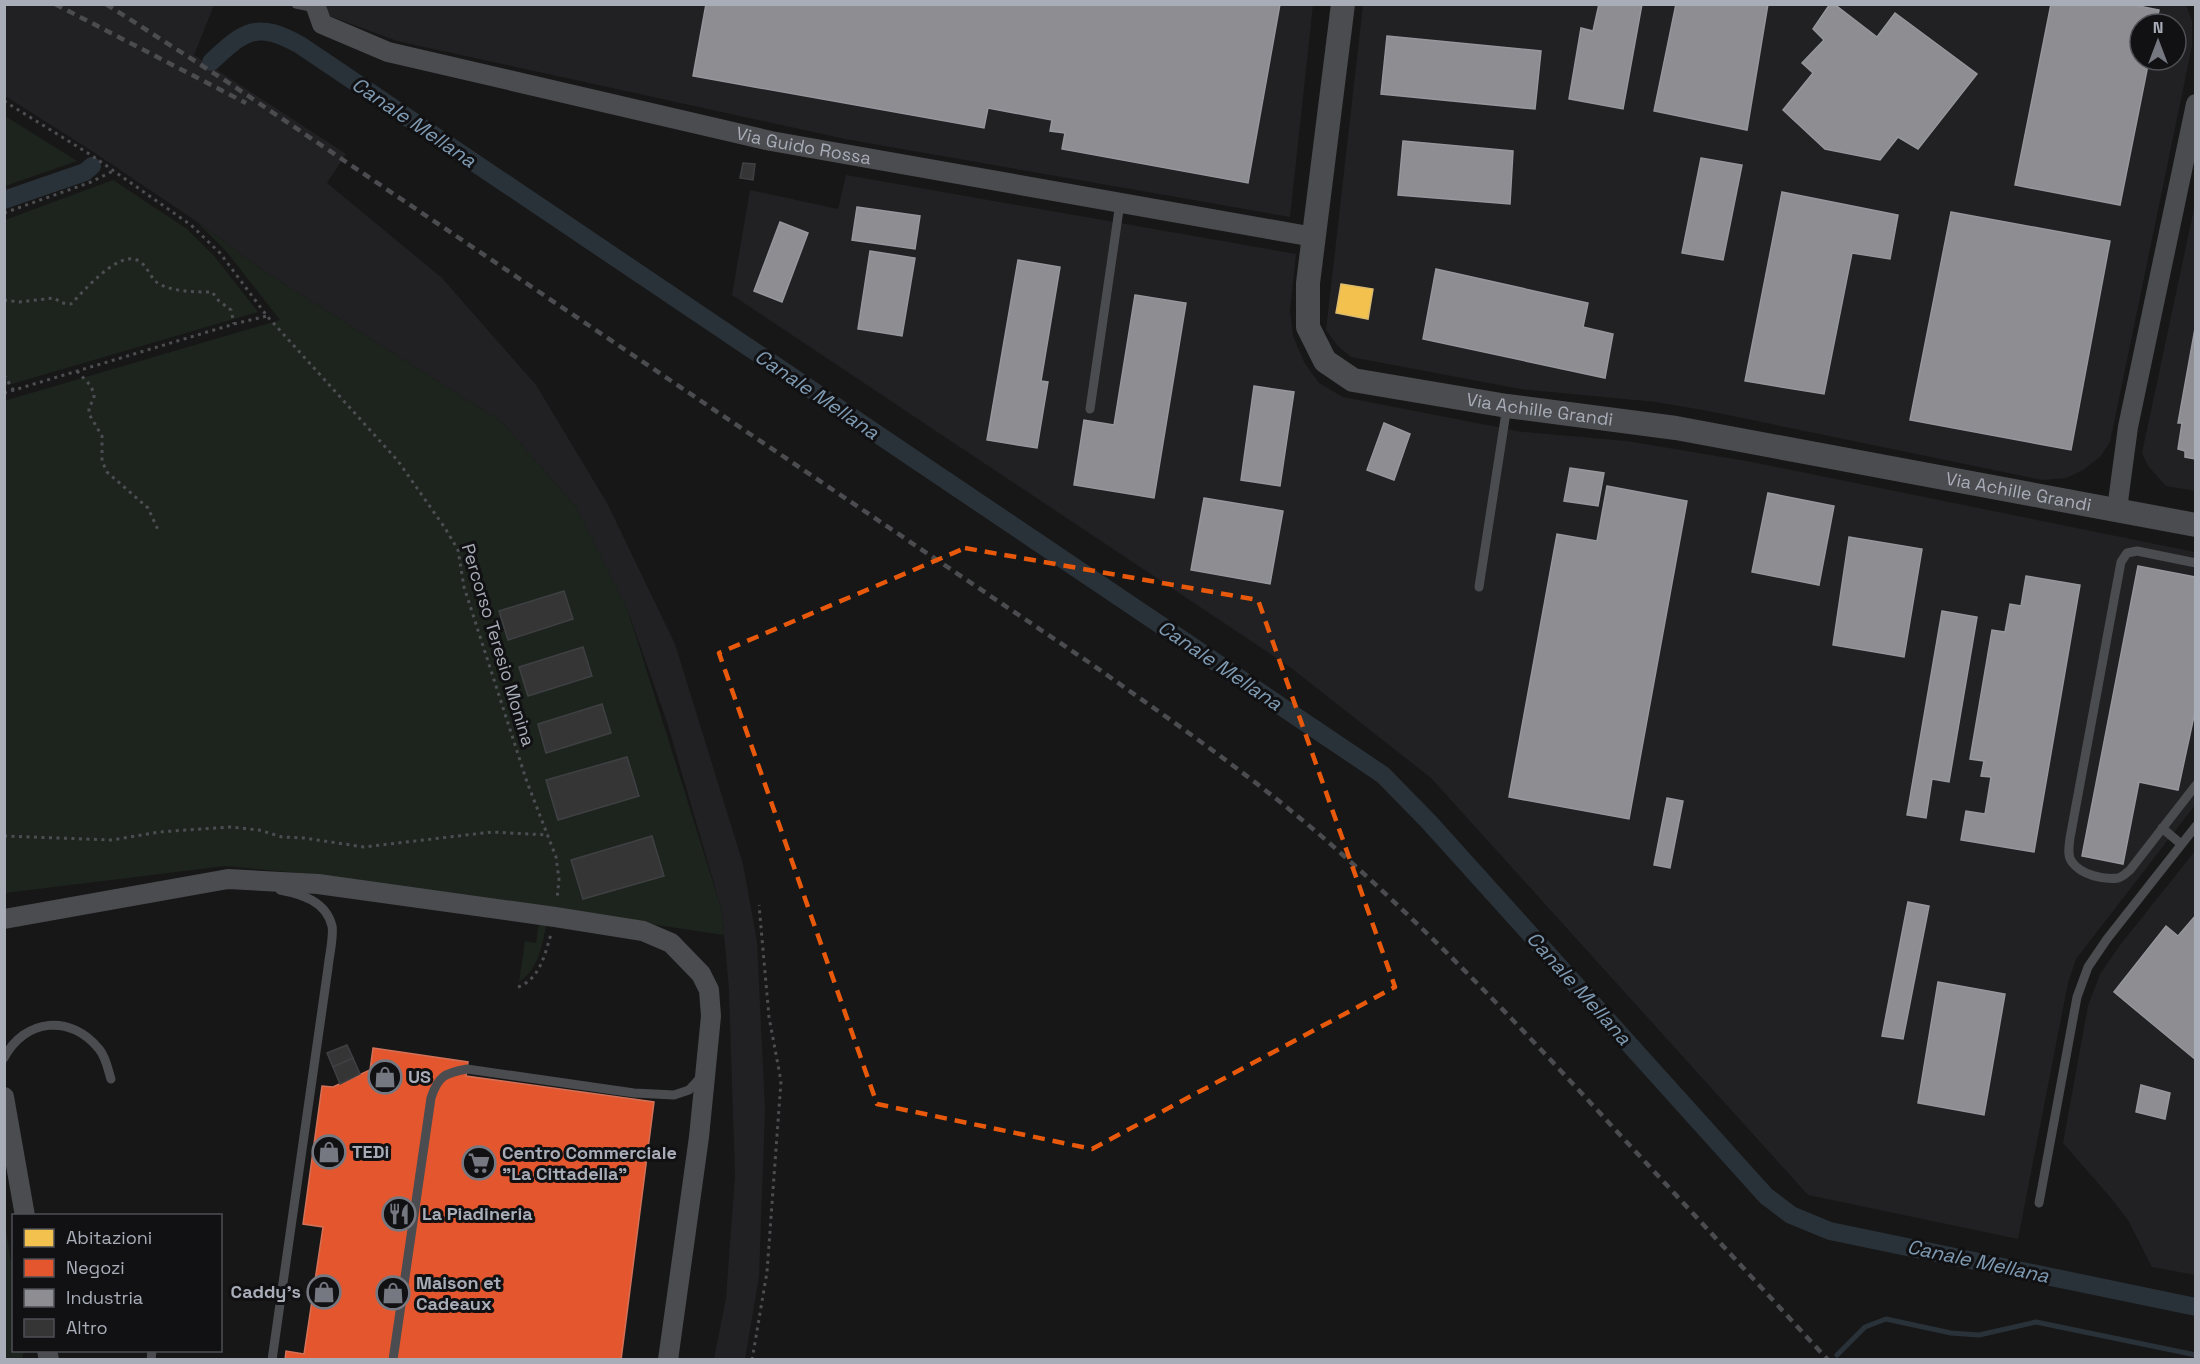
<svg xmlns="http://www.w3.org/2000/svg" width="2200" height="1364" font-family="'Space Grotesk',sans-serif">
	<rect width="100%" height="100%" fill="#171717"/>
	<g fill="#212123" fill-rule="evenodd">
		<path d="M4 5H214L194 55 346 154 327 183 442 278 536 385 607 503 675 644 743 864 757 942 765 1110 759 1277 745 1359H714L726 1298 735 1176 729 990 722 911 667 722 628 611 576 507 502 422 264 271 196 221 92 151 5 96Z"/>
		<path d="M327 5H1313L1290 217 845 139 397 41 327 15Z"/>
		<path d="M1363 5H2186L2192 21V46L2110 442 2100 457 2083 470 2066 478 2042 480 1708 411 1656 402 1520 389 1351 357 1337 345 1326 330ZM2140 24H2176V60H2140Z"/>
		<path d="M846 175 1296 254 1290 311 1293 336 1304 362 1319 383 1343 397 1523 432 1627 441 1752 462 2195 552V805L2076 959 2068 983 2018 1239 1808 1195 1431 778 1290 667 732 295 750 190 838 209Z"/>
		<path d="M2195 204V491L2166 486 2148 466 2142 453Z"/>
		<path d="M2195 851V1275L2152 1267 2128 1220 2111 1198 2063 1143 2088 1006 2100 974 2121 944Z"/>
	</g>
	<g fill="#1d241e">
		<path d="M4 116H5L77 161 5 186Z"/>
		<path d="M113 180 187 229 215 257 258 312 5 386V220Z"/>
		<path d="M196 221 264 271 502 422 576 507 628 611 722 911 724 935 320 875 225 866 5 893 4 401 280 320 226 251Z"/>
		<path d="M539 922H547C542 944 540 968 519 982L525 941 536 943Z"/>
		<path d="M4 1219 13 1273 14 1350 24 1351 22 1359H5Z"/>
	</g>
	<path fill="#f2c14e" stroke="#dcbb6e" stroke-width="1.5" d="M1341 284 1373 289 1368 319 1336 313Z"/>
	<path fill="#e4572e" stroke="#d27157" stroke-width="1.5" d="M373 1048 468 1062 466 1076 654 1102 621 1360H285L286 1351 304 1354 323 1227 303 1224 322 1086 333 1087 370 1070Z"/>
	<g fill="#8d8d92" stroke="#95979d" stroke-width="1.5">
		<path d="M706 4H1280L1248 183 1062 149 1065 133 1050 131 1052 120 988 108 984 128 693 76Z"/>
		<path d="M1599 4H1642L1623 109 1569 99 1581 28 1593 31Z"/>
		<path d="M1676 4H1768L1747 130 1654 111Z"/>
		<path d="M1830 4H1834L1877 37 1895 13 1977 74 1918 149 1898 137 1880 160 1825 149 1783 110 1813 73 1802 63 1824 40 1813 29Z"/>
		<path d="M2051 4H2129L2159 10 2156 24H2140V60H2149L2120 205 2015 185Z"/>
		<path d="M1387 36 1541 51 1535 109 1381 94Z"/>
		<path d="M1403 141 1513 151 1510 204 1398 195Z"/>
		<path d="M1701 158 1742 165 1723 260 1682 253Z"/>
		<path d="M1782 192 1898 215 1890 259 1852 253 1824 394 1745 381Z"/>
		<path d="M857 207 920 216 915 249 852 240Z"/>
		<path d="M1951 212 2110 241 2071 450 1910 420Z"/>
		<path d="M780 222 808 233 782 302 754 291Z"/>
		<path d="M870 251 915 258 902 336 858 329Z"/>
		<path d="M1018 260 1060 267 1041 381 1048 382 1037 448 987 440Z"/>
		<path d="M1436 269 1588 303 1583 327 1613 334 1605 378 1423 339Z"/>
		<path d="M1135 295 1186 303 1154 498 1074 485 1084 420 1114 425Z"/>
		<path d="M2196 323V459L2185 457V451L2178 449 2182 423H2178Z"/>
		<path d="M1254 386 1294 392 1280 486 1241 480Z"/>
		<path d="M1384 423 1410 434 1394 480 1367 470Z"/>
		<path d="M1570 468 1604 473 1598 506 1564 501Z"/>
		<path d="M1607 486 1687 501 1629 819 1509 797 1557 534 1597 541Z"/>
		<path d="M1768 493 1834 506 1819 585 1752 572Z"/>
		<path d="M1204 498 1283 511 1270 584 1191 570Z"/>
		<path d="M1849 537 1922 549 1904 657 1833 645Z"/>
		<path d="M2138 566 2196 577V707L2178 790 2139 782 2123 864 2082 856Z"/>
		<path d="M2026 576 2080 585 2034 852 1961 840 1966 811 1985 814 1991 777 1981 776 1984 761 1970 759 1992 630 2005 632 2010 604 2021 606Z"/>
		<path d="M1942 611 1977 617 1949 782 1932 779 1926 818 1907 815Z"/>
		<path d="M1667 798 1683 801 1670 868 1654 865Z"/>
		<path d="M1908 902 1929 906 1903 1039 1882 1036Z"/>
		<path d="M2196 915V1060L2114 992 2166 926 2178 936Z"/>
		<path d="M1938 982 2005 994 1984 1115 1918 1103Z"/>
		<path d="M2141 1085 2170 1093 2165 1119 2136 1112Z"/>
	</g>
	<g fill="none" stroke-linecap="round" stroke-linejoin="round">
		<path stroke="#2a3239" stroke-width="5" d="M1837 1355 1865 1327 1886 1319 1951 1333 1979 1335 2036 1322 2196 1355"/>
		<g stroke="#2a3239" stroke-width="18">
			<path d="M211 62C245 30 257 21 300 45L1383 775 1429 822 1766 1196 1791 1215 1830 1231 2196 1307"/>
			<path d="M4 200 85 172 92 166"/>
		</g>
	</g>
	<g fill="#353536" stroke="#3f4043" stroke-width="1.5">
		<path d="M743 163 755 164 753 180 740 178Z"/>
		<path d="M564 591 573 619 508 640 499 611Z"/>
		<path d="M583 647 592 676 528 696 519 667Z"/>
		<path d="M602 704 611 733 546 753 538 724Z"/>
		<path d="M627 757 639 796 558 820 546 780Z"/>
		<path d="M652 836 664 876 583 899 571 860Z"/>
		<path d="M347 1045 353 1058 333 1067 327 1053Z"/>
		<path d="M353 1058 360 1074 340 1084 333 1067Z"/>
	</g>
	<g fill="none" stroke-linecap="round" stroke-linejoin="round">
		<g stroke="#4d4e52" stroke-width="3" stroke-dasharray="3 4.5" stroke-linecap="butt">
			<path d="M4 101 91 155 191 225 220 253 267 316 398 461 445 528 458 550 464 587 527 782 556 857 559 879 557 900"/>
			<path d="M4 213 91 182 113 171"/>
			<path d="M4 300 19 302 54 298 62 303 71 304C84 291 119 249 139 261 149 267 150 280 161 285 177 292 195 292 212 292L219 301 231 310 234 324"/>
			<path d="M77 371 90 385 94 393V399L89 407V414L102 436V461L107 472 148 508 159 532"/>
			<path d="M4 375 14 391"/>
			<path d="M4 393 234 324 267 316"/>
			<path d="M4 836 112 840 159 832 230 827 259 830 282 837 304 838 364 847 492 832 548 835"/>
			<path d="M518 987C540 979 545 954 551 934"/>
			<path d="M752 1360 767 1272 781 1081 769 1017 759 905"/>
		</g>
		<g stroke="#4b4c50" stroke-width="9">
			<path d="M296 4 315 8"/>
			<path d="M1090 409 1120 203"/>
			<path d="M2196 563 2137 551 2127 553 2121 562 2070 838C2069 846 2067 856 2072 862 2081 875 2104 880 2118 878 2123 877 2126 873 2130 870L2196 785"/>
			<path d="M1479 587 1507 406"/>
			<path d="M2162 828 2181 844"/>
			<path d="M4 1058C25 1018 71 1014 99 1049 106 1057 108 1070 111 1079"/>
			<path d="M2039 1203 2077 997 2088 967 2107 939 2196 826"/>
			<path d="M151 1360 152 1350"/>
			<path d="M272 1360 328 968C329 957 334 936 332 926 326 901 301 894 280 890"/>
			<path d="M393 1360 431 1098C438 1076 445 1073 467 1069L634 1093 674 1095 689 1090 701 1077"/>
		</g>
		<g stroke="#4b4c50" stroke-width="20">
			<path id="s1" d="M315 4 322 24 388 52 771 141 1314 237"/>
			<path d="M2117 509 2128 427 2196 104"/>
			<path d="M4 919 228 879 318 884 555 917 643 931 671 943 701 974 709 990 711 1016 699 1137 668 1360"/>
			<path d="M4 1097 25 1216"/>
			<path d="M47 1350 49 1360"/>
		</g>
		<path stroke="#4b4c50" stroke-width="24" id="s2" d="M1343 4 1308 283V327L1325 361 1353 380 1507 406 1676 428 2196 525"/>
		<g stroke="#4b4c4f" stroke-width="4.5" stroke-dasharray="8 6" stroke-linecap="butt">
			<path d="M55 4 246 103"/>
			<path d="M106 4 226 81 1087 661C1175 723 1264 784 1344 856 1443 944 1533 1040 1622 1137 1691 1211 1759 1285 1828 1360"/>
		</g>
	</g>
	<path fill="none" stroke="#e8590c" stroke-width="4.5" stroke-dasharray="12 8" stroke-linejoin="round" d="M965 548 1258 600 1395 987 1092 1149 877 1104 719 653Z"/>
	<defs>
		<g id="shop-ring" transform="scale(1.725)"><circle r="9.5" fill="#111113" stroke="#757880" stroke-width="1.5"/><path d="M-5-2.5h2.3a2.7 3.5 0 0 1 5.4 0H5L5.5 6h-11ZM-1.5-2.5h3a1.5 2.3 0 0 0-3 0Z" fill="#757880"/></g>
		<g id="supermarket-ring" transform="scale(1.725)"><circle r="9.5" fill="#111113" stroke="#757880" stroke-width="1.5"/><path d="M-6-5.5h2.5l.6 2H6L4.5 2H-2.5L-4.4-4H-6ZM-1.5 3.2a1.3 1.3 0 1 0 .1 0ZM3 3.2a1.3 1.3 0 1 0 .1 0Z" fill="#757880"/></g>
		<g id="restaurant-ring" transform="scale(1.725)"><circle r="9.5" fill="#111113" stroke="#757880" stroke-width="1.5"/><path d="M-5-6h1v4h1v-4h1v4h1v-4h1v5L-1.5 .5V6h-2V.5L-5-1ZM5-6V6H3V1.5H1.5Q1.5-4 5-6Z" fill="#757880"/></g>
	</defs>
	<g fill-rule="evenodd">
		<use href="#shop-ring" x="385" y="1077"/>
		<use href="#shop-ring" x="329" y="1152"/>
		<use href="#supermarket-ring" x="479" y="1163"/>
		<use href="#restaurant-ring" x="399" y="1214"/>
		<use href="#shop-ring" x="324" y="1292"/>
		<use href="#shop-ring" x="393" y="1293"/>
	</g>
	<g text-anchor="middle" stroke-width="6" stroke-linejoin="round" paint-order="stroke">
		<g font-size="18" fill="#a8adb8" stroke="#111113">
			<text dy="6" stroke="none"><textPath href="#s1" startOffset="519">Via Guido Rossa</textPath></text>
			<text dy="6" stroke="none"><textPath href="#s2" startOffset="586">Via Achille Grandi</textPath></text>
			<text dy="6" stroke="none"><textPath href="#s2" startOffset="1072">Via Achille Grandi</textPath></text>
			<text transform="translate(498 645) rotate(73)" y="6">Percorso Teresio Monina</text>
		</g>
		<g font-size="18" font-weight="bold" fill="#a8adb8" stroke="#111113" text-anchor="start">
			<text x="408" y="1083">US</text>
			<text x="352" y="1158">TEDi</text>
			<text x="502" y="1159">Centro Commerciale<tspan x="502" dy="21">"La Cittadella"</tspan></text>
			<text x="422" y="1220">La Piadineria</text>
			<text x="416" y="1289">Maison et<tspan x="416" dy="21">Cadeaux</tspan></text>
			<text x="301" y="1298" text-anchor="end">Caddy's</text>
		</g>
		<g font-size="20" font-style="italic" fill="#7f9bb3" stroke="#111113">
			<text transform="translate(414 122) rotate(34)" y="7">Canale Mellana</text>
			<text transform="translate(817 394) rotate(34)" y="7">Canale Mellana</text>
			<text transform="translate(1220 665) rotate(34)" y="7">Canale Mellana</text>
			<text transform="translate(1579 988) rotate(48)" y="7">Canale Mellana</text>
			<text transform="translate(1978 1261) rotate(12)" y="7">Canale Mellana</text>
		</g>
	</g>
	<rect width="2200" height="1364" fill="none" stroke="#a8adb8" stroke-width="12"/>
	<rect x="12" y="1214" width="210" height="138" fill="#111113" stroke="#4d4f55" stroke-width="1.5"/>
	<rect x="24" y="1229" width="30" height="18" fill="#f2c14e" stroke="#4d4f55" stroke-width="1.5"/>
	<text x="66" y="1244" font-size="18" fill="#a8adb8">Abitazioni</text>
	<rect x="24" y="1259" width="30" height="18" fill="#e4572e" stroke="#4d4f55" stroke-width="1.5"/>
	<text x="66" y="1274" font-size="18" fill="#a8adb8">Negozi</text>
	<rect x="24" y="1289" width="30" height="18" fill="#8d8d92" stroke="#4d4f55" stroke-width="1.5"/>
	<text x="66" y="1304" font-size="18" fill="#a8adb8">Industria</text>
	<rect x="24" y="1319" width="30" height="18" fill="#353536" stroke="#4d4f55" stroke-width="1.5"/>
	<text x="66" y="1334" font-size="18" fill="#a8adb8">Altro</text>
	<g transform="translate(2158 42)"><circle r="28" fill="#111113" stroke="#4d4f55" stroke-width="1.5"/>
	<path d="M0-4.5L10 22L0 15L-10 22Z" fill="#757880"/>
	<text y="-9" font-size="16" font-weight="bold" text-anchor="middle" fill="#a8adb8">N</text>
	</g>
</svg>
